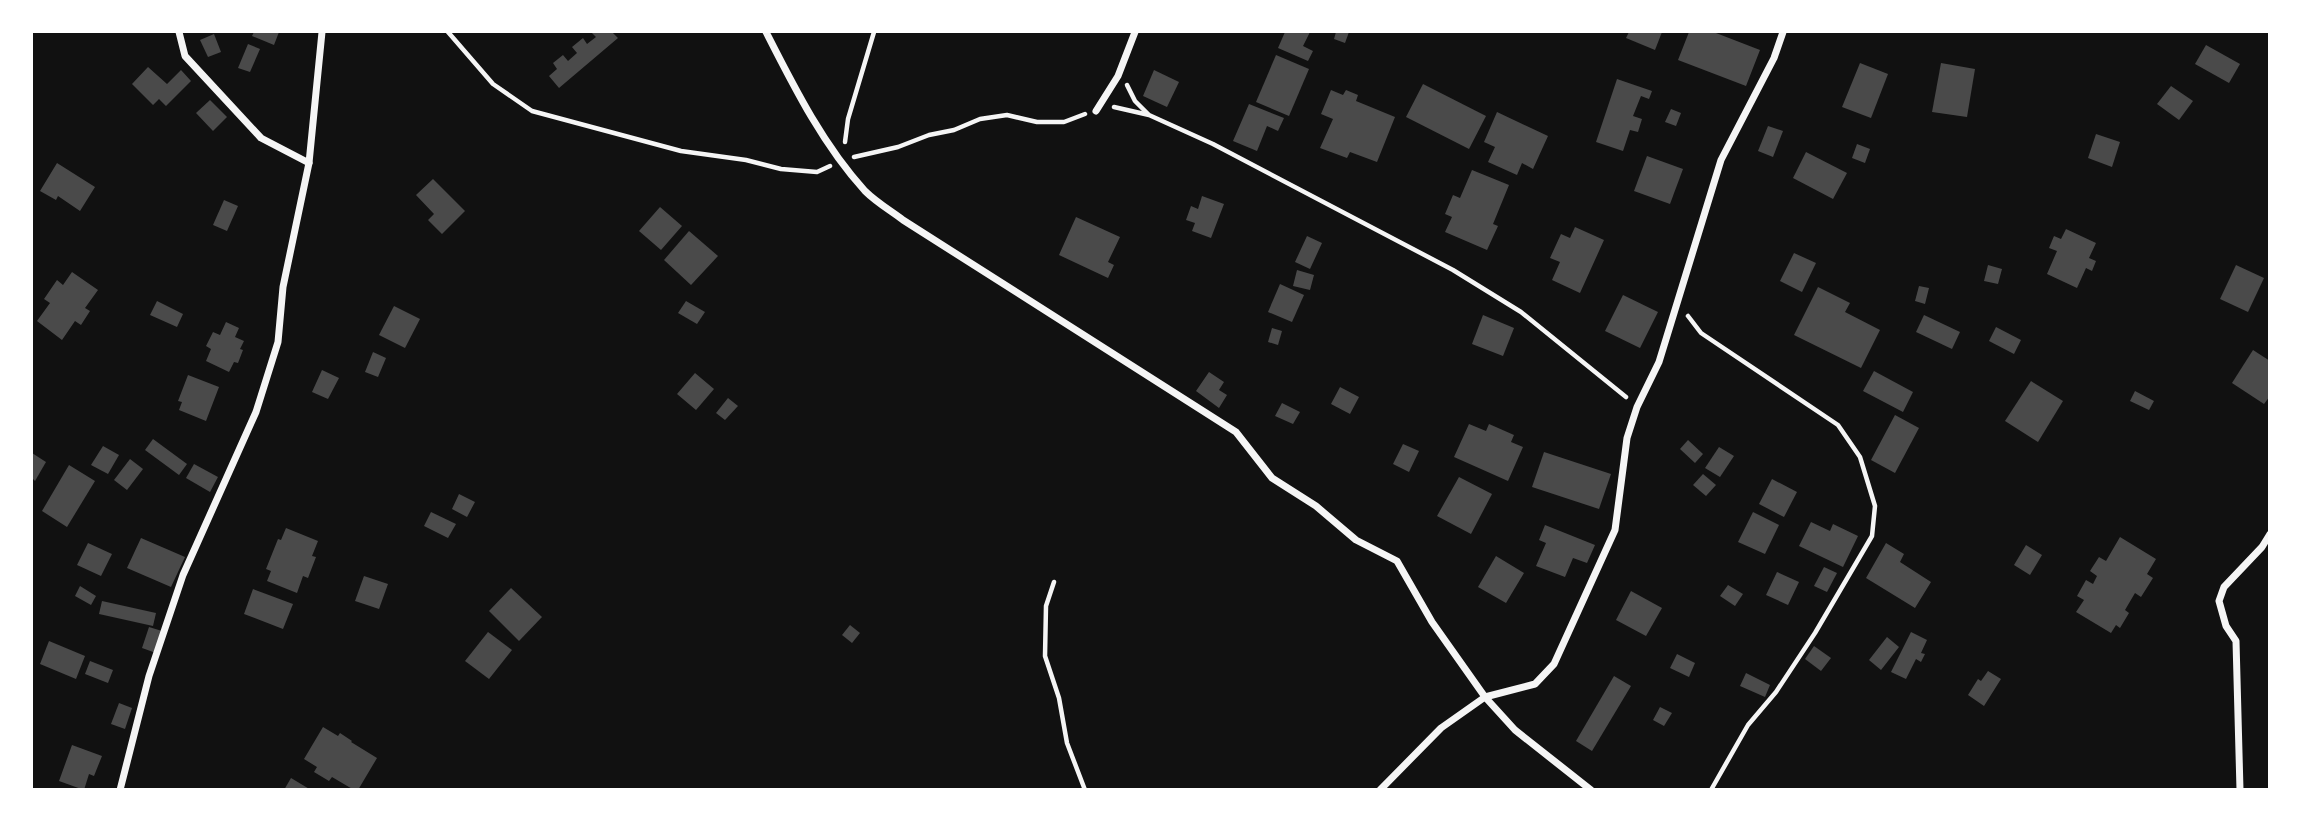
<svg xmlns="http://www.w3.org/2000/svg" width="2301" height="821" font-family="'Noto Sans',sans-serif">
	<rect width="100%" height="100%" fill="#111"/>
	<g fill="#4a4a4a">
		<path d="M254 32H279L274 45 252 36Z"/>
		<path d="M591 32H612L618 38 559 88 549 76 557 69 553 63 563 55 568 61 577 53 572 47 583 38 587 44 596 37Z"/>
		<path d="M1285 32H1310L1303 46 1313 51 1308 61 1278 48Z"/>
		<path d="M1336 32H1349L1345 43 1334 39Z"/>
		<path d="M1629 32H1662L1655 50 1626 38Z"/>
		<path d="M1689 32H1717L1716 33 1760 50 1746 86 1678 60Z"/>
		<path d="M214 34 221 52 208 57 200 40Z"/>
		<path d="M248 44 260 49 250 72 238 68Z"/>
		<path d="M2206 45 2240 64 2229 83 2195 64Z"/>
		<path d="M1276 55 1309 69 1289 116 1256 102Z"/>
		<path d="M1860 63 1888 74 1871 118 1842 107Z"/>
		<path d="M1941 63 1975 69 1967 117 1932 112Z"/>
		<path d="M148 67 167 84 181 70 191 81 166 106 159 99 153 105 132 84Z"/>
		<path d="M1154 70 1179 82 1167 107 1143 96Z"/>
		<path d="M1617 79 1652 91 1649 99 1641 96 1633 116 1642 119 1638 132 1630 130 1623 151 1596 142Z"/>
		<path d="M1423 84 1486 116 1469 149 1406 117Z"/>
		<path d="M2171 86 2193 101 2179 120 2157 104Z"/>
		<path d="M1331 90 1343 95 1346 90 1358 95 1356 101 1395 117 1377 162 1350 152 1347 158 1320 148 1333 119 1321 114Z"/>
		<path d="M210 100 227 117 213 131 196 113Z"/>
		<path d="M1249 104 1284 118 1278 131 1267 126 1257 151 1233 141Z"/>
		<path d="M1671 109 1681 113 1676 126 1665 122Z"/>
		<path d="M1497 112 1548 136 1533 169 1522 163 1517 175 1488 162 1495 147 1484 142Z"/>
		<path d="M1768 126 1783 131 1773 157 1758 151Z"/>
		<path d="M2096 134 2120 142 2112 167 2088 158Z"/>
		<path d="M1857 144 1870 149 1865 163 1852 158Z"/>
		<path d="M1806 152 1847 173 1833 199 1793 178Z"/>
		<path d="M1647 156 1683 169 1670 204 1634 191Z"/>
		<path d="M57 163 95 187 80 211 58 196 56 200 40 191Z"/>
		<path d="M1472 170 1509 185 1493 224 1498 226 1487 250 1445 232 1452 217 1445 214 1453 195 1460 198Z"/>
		<path d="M433 179 465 211 442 234 428 220 434 214 416 195Z"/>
		<path d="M1202 196 1224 204 1211 238 1192 231 1195 223 1186 220 1191 206 1198 209Z"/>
		<path d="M224 200 238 206 227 231 213 225Z"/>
		<path d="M660 207 682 226 661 250 639 231Z"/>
		<path d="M1076 217 1120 237 1108 262 1114 265 1108 278 1059 255Z"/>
		<path d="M1575 227 1604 240 1580 293 1552 280 1560 262 1550 258 1561 234 1570 238Z"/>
		<path d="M2066 229 2096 243 2089 258 2096 261 2092 271 2086 268 2077 288 2047 274 2057 251 2049 248 2054 236 2061 239Z"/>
		<path d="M689 231 718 256 691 285 664 260Z"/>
		<path d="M1307 236 1322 243 1310 269 1295 262Z"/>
		<path d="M1794 253 1816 263 1802 292 1780 281Z"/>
		<path d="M1988 265 2002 269 1998 284 1984 281Z"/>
		<path d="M2236 265 2264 278 2248 312 2220 299Z"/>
		<path d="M1297 270 1314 275 1310 290 1293 286Z"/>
		<path d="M72 272 98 290 85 308 90 311 81 325 75 321 62 340 37 321 50 303 44 299 57 280 63 285Z"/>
		<path d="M1280 284 1304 295 1292 322 1268 312Z"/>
		<path d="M1919 286 1929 288 1925 304 1915 301Z"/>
		<path d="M1818 287 1850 303 1845 312 1880 330 1861 368 1794 335Z"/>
		<path d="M1623 295 1658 312 1640 348 1605 331Z"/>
		<path d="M157 301 183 314 177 327 150 315Z"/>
		<path d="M686 301 705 312 697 324 678 313Z"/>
		<path d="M394 306 420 319 405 348 379 335Z"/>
		<path d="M1483 315 1514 328 1503 356 1472 344Z"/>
		<path d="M1924 315 1960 332 1952 349 1916 332Z"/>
		<path d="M226 322 239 328 235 337 244 341 240 349 243 350 238 363 234 362 229 372 206 361 211 349 206 346 213 332 220 335Z"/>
		<path d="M1996 327 2021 340 2014 354 1989 341Z"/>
		<path d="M1272 328 1282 331 1278 345 1268 342Z"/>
		<path d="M2253 350 2270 361V396L2264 404 2232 383Z"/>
		<path d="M373 352 386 358 378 377 365 372Z"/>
		<path d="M322 370 339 378 328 399 312 392Z"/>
		<path d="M1874 371 1913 392 1903 412 1863 391Z"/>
		<path d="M1209 372 1224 382 1219 390 1227 395 1219 408 1196 391Z"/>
		<path d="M695 373 714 389 696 410 677 394Z"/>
		<path d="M188 375 219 387 206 421 179 410 182 402 178 401Z"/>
		<path d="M2031 381 2063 401 2038 442 2005 421Z"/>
		<path d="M1340 387 1359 397 1350 414 1331 404Z"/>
		<path d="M2135 391 2154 401 2149 410 2130 401Z"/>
		<path d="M728 398 738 406 725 420 716 413Z"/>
		<path d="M1282 403 1300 412 1293 424 1275 416Z"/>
		<path d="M1895 415 1919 428 1895 473 1871 460Z"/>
		<path d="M1469 424 1486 431 1489 424 1514 435 1511 442 1523 447 1508 481 1454 457Z"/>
		<path d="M153 439 187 464 179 475 145 450Z"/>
		<path d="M1688 440 1703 454 1695 463 1680 449Z"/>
		<path d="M1403 444 1419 451 1409 472 1393 464Z"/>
		<path d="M103 446 119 455 108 474 91 465Z"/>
		<path d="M1719 447 1734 456 1720 477 1705 468Z"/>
		<path d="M1544 452 1611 474 1599 509 1532 487Z"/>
		<path d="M32 453 46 462 35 481 32 478Z"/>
		<path d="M130 459 143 469 127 490 114 480Z"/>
		<path d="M194 464 218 477 210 492 186 478Z"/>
		<path d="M69 465 95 481 67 527 42 511Z"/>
		<path d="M1703 474 1716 485 1706 496 1693 485Z"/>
		<path d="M1459 477 1492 494 1471 534 1437 516Z"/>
		<path d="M1772 479 1797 492 1784 517 1759 504Z"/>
		<path d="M459 494 475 502 467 517 452 509Z"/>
		<path d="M431 512 456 524 448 538 424 526Z"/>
		<path d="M1753 512 1779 525 1765 554 1738 542Z"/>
		<path d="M1811 522 1830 531 1833 524 1858 536 1843 567 1799 546Z"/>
		<path d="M1545 525 1595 545 1587 563 1573 558 1565 577 1536 566 1546 543 1539 540Z"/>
		<path d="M286 528 318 541 312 556 316 557 308 578 303 576 297 593 267 581 271 571 266 569 278 539 281 540Z"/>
		<path d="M2120 537 2156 559 2147 574 2153 578 2141 597 2135 593 2125 610 2129 613 2120 628 2116 625 2111 633 2076 612 2084 600 2077 596 2086 580 2093 584 2097 576 2090 571 2099 557 2106 561Z"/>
		<path d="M141 538 185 557 171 587 127 568Z"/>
		<path d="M88 543 112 554 101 576 77 565Z"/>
		<path d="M1886 543 1904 554 1900 562 1931 582 1915 608 1866 578Z"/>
		<path d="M2026 545 2042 555 2030 575 2014 565Z"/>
		<path d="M1496 556 1524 573 1506 603 1478 587Z"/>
		<path d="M1824 567 1837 573 1827 592 1814 586Z"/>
		<path d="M1777 572 1799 582 1788 605 1766 595Z"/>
		<path d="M364 576 388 584 379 609 355 601Z"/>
		<path d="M1728 585 1743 594 1735 606 1720 596Z"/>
		<path d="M80 586 96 596 91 605 75 596Z"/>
		<path d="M511 588 542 617 519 641 489 611Z"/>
		<path d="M253 589 293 604 283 629 244 614Z"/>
		<path d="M1631 591 1662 608 1646 636 1616 620Z"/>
		<path d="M102 601 156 613 153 626 99 614Z"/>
		<path d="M850 625 860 633 852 643 842 635Z"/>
		<path d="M149 627 162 631 156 653 142 648Z"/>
		<path d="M488 632 512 650 489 679 465 661Z"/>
		<path d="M1911 632 1927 640 1921 653 1925 654 1921 662 1916 659 1906 679 1891 672Z"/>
		<path d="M1887 637 1899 647 1881 670 1869 660Z"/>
		<path d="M49 641 85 656 76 679 40 664Z"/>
		<path d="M1814 646 1831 658 1821 671 1805 659Z"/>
		<path d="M1677 654 1695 663 1689 677 1670 668Z"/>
		<path d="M90 661 113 670 108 683 85 674Z"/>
		<path d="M1988 671 2001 679 1984 706 1968 695 1978 679 1981 681Z"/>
		<path d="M1746 673 1770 685 1765 697 1740 686Z"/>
		<path d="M1614 676 1631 686 1592 751 1576 741Z"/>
		<path d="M119 703 132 708 125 729 111 724Z"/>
		<path d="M1660 707 1672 713 1664 726 1653 720Z"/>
		<path d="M323 727 338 736 340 733 352 741 351 742 377 758 358 790H354L332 777 329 781 314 772 317 767 304 759Z"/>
		<path d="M72 745 102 756 94 776 89 774 84 790 59 781Z"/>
		<path d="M291 778 311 790H284Z"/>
	</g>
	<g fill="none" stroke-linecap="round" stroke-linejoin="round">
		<g stroke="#f5f5f5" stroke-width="4.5">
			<path d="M448 32 493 84 532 111 681 151 746 160 781 169 817 172 830 166"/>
			<path d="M1127 85 1135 101 1148 114"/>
			<path d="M1114 107 1149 115 1213 144 1453 270 1521 312 1626 397"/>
			<path d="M845 142 848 119 874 32"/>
			<path d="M854 157 898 147 929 135 954 130 980 119 1007 115 1037 122H1064L1085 114"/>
			<path d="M1688 316 1701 333 1838 425 1860 457 1875 506 1872 536 1815 633 1776 692 1748 725 1711 790"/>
			<path d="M1054 582 1046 606 1045 656 1059 698 1067 743 1085 790"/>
		</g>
		<g stroke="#f5f5f5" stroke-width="7">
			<path d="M179 32 185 56 261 138 309 163"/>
			<path d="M766 32C794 87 823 145 865 191 876 202 891 211 903 220L1236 432 1272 478 1316 506 1356 540 1397 561 1432 622 1485 697 1515 730 1591 790"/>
			<path d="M1096 111 1118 76 1135 32"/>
			<path d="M120 790 149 676 183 575 256 412 278 342 283 287 309 163 322 32"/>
			<path d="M1380 790 1441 728 1485 697 1535 684 1554 664 1615 530 1627 438 1637 407 1659 362 1721 160 1774 58 1783 32"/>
			<path d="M2240 790 2236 641 2226 626 2219 601 2224 587 2262 547 2270 534"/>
		</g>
	</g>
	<rect width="2301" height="821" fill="none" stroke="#ffffff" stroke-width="66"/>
</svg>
